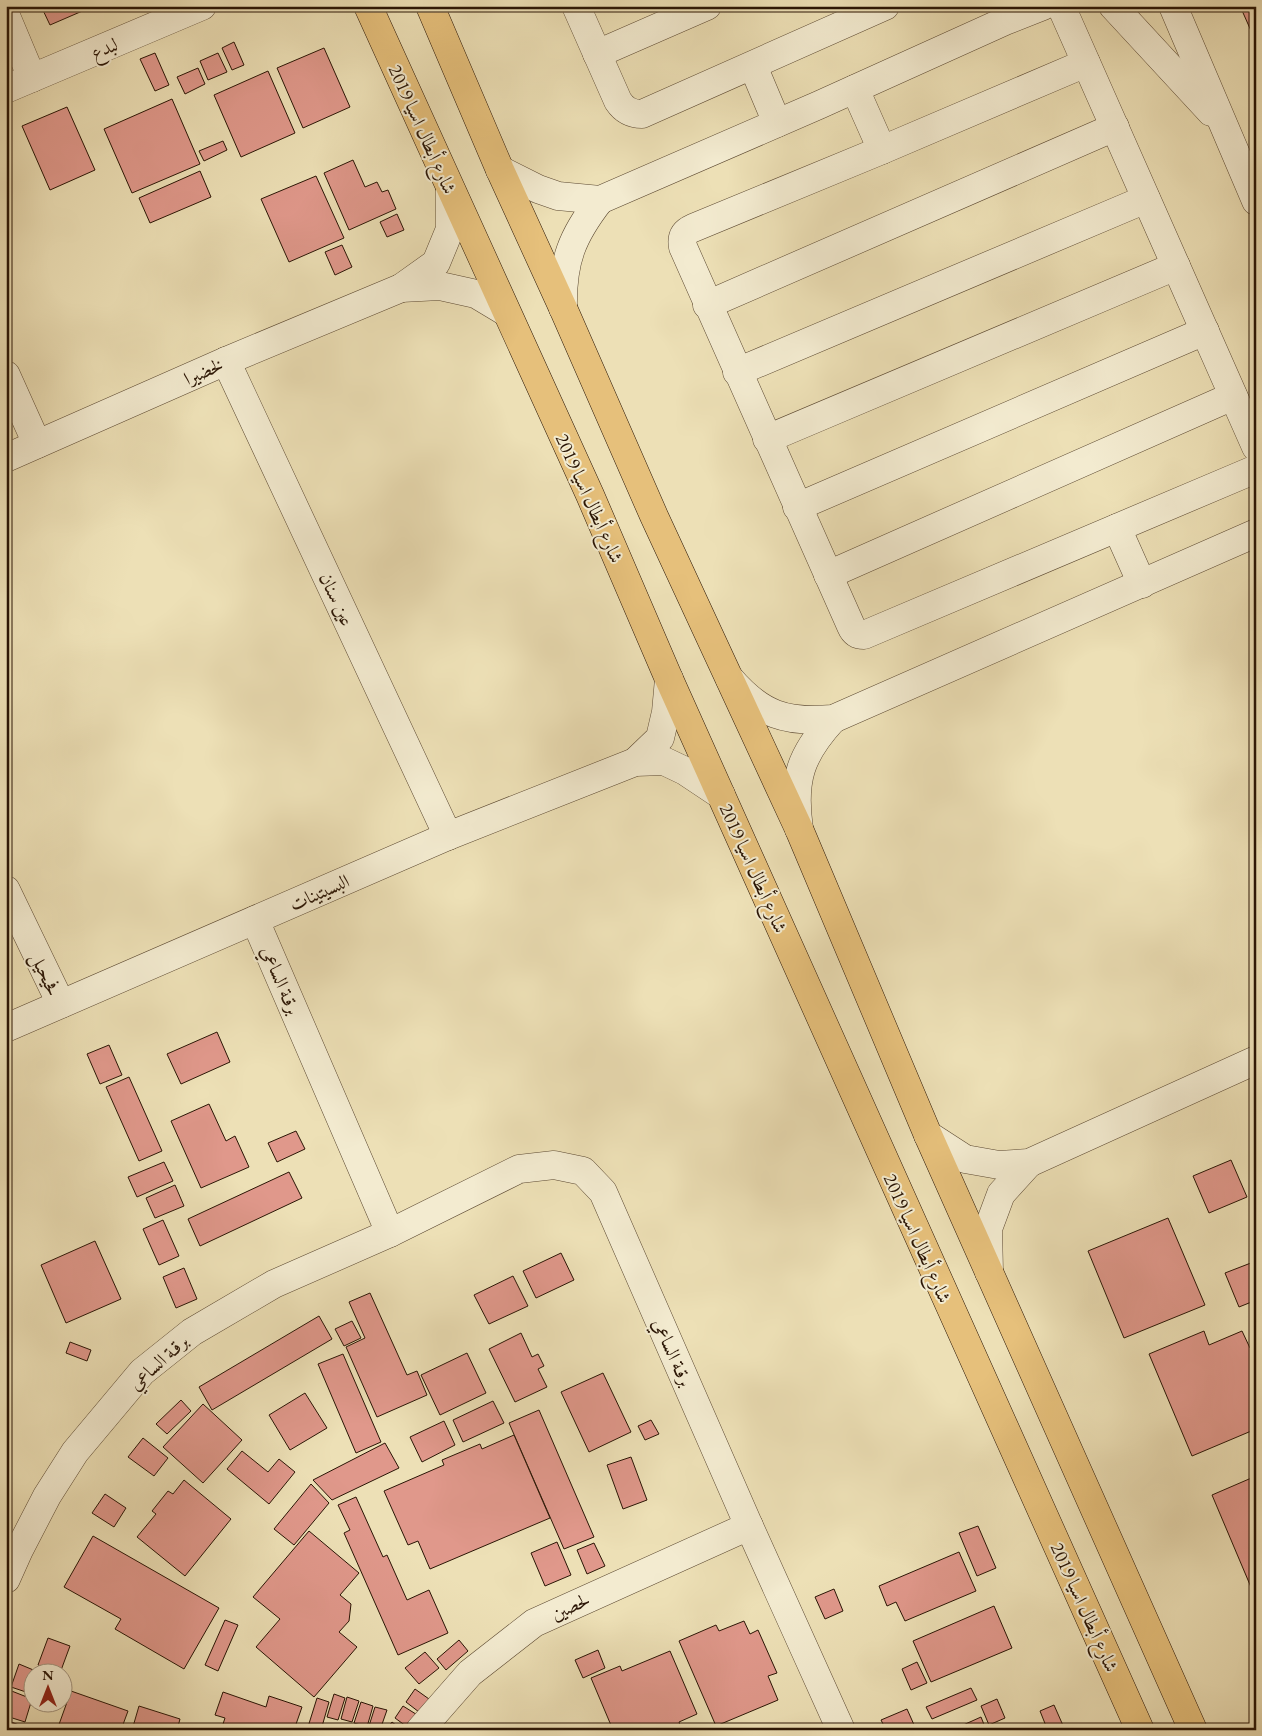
<svg xmlns="http://www.w3.org/2000/svg" width="1262" height="1736" font-family="'EB Garamond',Amiri,serif">
	<rect width="100%" height="100%" fill="#ede0b6"/>
	<filter id="stains"><feTurbulence type="fractalNoise" baseFrequency=".004" numOctaves="4"/><feColorMatrix values="0 0 0 0 .2 0 0 0 0 .09 0 0 0 0 .02 0 0 0 .5 -.17"/></filter>
	<radialGradient id="worn" r=".72"><stop offset=".6" stop-color="#630" stop-opacity="0"/><stop offset="1" stop-color="#630" stop-opacity=".3"/></radialGradient>
	<g fill="#e0988b" stroke="#2a1505">
		<path d="M41 6H94L50 25Z"/>
		<path d="M1240 6H1256V42Z"/>
		<path d="M234 42 244 65 232 70 222 48Z"/>
		<path d="M324 48 350 107 303 128 277 68Z"/>
		<path d="M155 53 169 85 155 91 140 59Z"/>
		<path d="M218 53 227 72 208 80 200 61Z"/>
		<path d="M198 68 205 84 185 94 177 77Z"/>
		<path d="M268 71 295 133 241 157 214 95Z"/>
		<path d="M172 99 200 164 132 193 104 129Z"/>
		<path d="M67 107 95 170 50 190 22 126Z"/>
		<path d="M223 141 227 150 204 161 199 151Z"/>
		<path d="M353 160 365 187 377 182 382 192 388 190 396 209 349 230 324 173Z"/>
		<path d="M200 171 211 197 150 223 139 198Z"/>
		<path d="M316 176 344 238 289 262 261 199Z"/>
		<path d="M397 214 404 230 387 237 380 222Z"/>
		<path d="M342 245 352 267 335 275 325 252Z"/>
		<path d="M217 1032 230 1062 181 1084 167 1054Z"/>
		<path d="M109 1045 122 1075 100 1084 87 1054Z"/>
		<path d="M129 1077 162 1151 139 1161 106 1087Z"/>
		<path d="M209 1104 226 1141 235 1136 249 1167 201 1188 171 1121Z"/>
		<path d="M296 1131 305 1149 277 1162 268 1143Z"/>
		<path d="M1231 1160 1247 1197 1209 1213 1193 1176Z"/>
		<path d="M164 1162 173 1181 137 1197 128 1177Z"/>
		<path d="M289 1172 302 1198 200 1246 188 1219Z"/>
		<path d="M175 1185 184 1206 155 1218 146 1198Z"/>
		<path d="M1168 1218 1205 1305 1124 1338 1088 1251Z"/>
		<path d="M163 1220 179 1256 159 1265 143 1229Z"/>
		<path d="M95 1241 121 1299 66 1323 41 1265Z"/>
		<path d="M561 1253 574 1280 536 1298 523 1271Z"/>
		<path d="M1256 1261V1304L1254 1301 1239 1307 1225 1273Z"/>
		<path d="M184 1268 197 1299 176 1308 163 1277Z"/>
		<path d="M513 1276 528 1306 489 1324 474 1295Z"/>
		<path d="M370 1293 407 1375 417 1371 427 1395 377 1417 346 1347 365 1338 349 1302Z"/>
		<path d="M319 1316 332 1339 212 1410 199 1387Z"/>
		<path d="M352 1321 361 1338 344 1346 335 1329Z"/>
		<path d="M1204 1331 1209 1345 1242 1331 1250 1348 1256 1346V1429L1192 1456 1149 1354Z"/>
		<path d="M521 1333 532 1357 538 1354 544 1366 538 1369 547 1387 515 1402 489 1349Z"/>
		<path d="M70 1342 91 1350 87 1361 66 1353Z"/>
		<path d="M467 1353 486 1393 440 1415 421 1375Z"/>
		<path d="M343 1354 381 1442 356 1453 318 1364Z"/>
		<path d="M603 1373 631 1432 589 1452 561 1392Z"/>
		<path d="M305 1393 327 1428 290 1450 269 1415Z"/>
		<path d="M181 1400 191 1411 167 1434 156 1424Z"/>
		<path d="M493 1401 504 1423 463 1442 453 1420Z"/>
		<path d="M203 1404 242 1440 203 1483 163 1447Z"/>
		<path d="M539 1410 594 1537 564 1549 509 1423Z"/>
		<path d="M651 1420 659 1434 645 1440 638 1426Z"/>
		<path d="M444 1421 455 1445 422 1462 410 1437Z"/>
		<path d="M514 1435 550 1518 430 1569 418 1541 408 1545 384 1491 444 1465 442 1460 480 1444 482 1449Z"/>
		<path d="M143 1438 168 1458 154 1476 128 1457Z"/>
		<path d="M385 1443 399 1468 332 1500 313 1480Z"/>
		<path d="M242 1451 268 1472 279 1459 295 1472 269 1504 227 1469Z"/>
		<path d="M631 1457 647 1500 623 1509 607 1465Z"/>
		<path d="M1256 1476V1599L1212 1495Z"/>
		<path d="M184 1480 231 1519 185 1576 137 1537 156 1514 152 1511 168 1491 173 1494Z"/>
		<path d="M311 1484 329 1503 294 1545 274 1529Z"/>
		<path d="M105 1494 126 1508 114 1527 92 1513Z"/>
		<path d="M356 1497 383 1557 387 1555 407 1600 429 1590 448 1633 398 1655 344 1533 350 1530 338 1505Z"/>
		<path d="M978 1526 996 1568 977 1576 959 1533Z"/>
		<path d="M309 1531 359 1573 340 1595 351 1604 349 1621 339 1632 357 1647 314 1697 256 1647 280 1619 253 1597Z"/>
		<path d="M93 1536 219 1608 184 1669 115 1629 121 1619 64 1587Z"/>
		<path d="M557 1542 571 1575 545 1586 531 1553Z"/>
		<path d="M594 1543 605 1566 587 1574 577 1550Z"/>
		<path d="M959 1552 976 1591 905 1621 896 1602 887 1606 879 1586Z"/>
		<path d="M834 1589 843 1611 825 1619 815 1597Z"/>
		<path d="M994 1606 1012 1648 931 1682 913 1641Z"/>
		<path d="M225 1620 238 1625 218 1671 205 1665Z"/>
		<path d="M744 1621 750 1634 758 1630 777 1673 768 1676 778 1700 716 1726 679 1641 716 1625 719 1631Z"/>
		<path d="M48 1638 70 1646 60 1673 38 1665Z"/>
		<path d="M459 1640 468 1651 446 1670 437 1659Z"/>
		<path d="M598 1650 605 1668 583 1678 575 1660Z"/>
		<path d="M670 1651 697 1714 679 1722 680 1725 670 1730H613L591 1678 620 1666 622 1671Z"/>
		<path d="M425 1652 439 1668 419 1684 405 1668Z"/>
		<path d="M917 1662 927 1683 911 1690 902 1669Z"/>
		<path d="M19 1664 43 1674H32V1694L11 1687Z"/>
		<path d="M971 1688 977 1700 932 1719 926 1707Z"/>
		<path d="M415 1689 429 1699 419 1712 406 1702Z"/>
		<path d="M9 1690 32 1699 25 1722 6 1716V1699Z"/>
		<path d="M71 1691 128 1711 121 1730H57Z"/>
		<path d="M223 1692 266 1707 269 1696 302 1707 294 1730H221L225 1718 215 1715Z"/>
		<path d="M334 1694 345 1698 338 1720 327 1717Z"/>
		<path d="M347 1697 359 1701 352 1722 341 1719Z"/>
		<path d="M317 1698 329 1702 321 1730H307Z"/>
		<path d="M997 1699 1005 1718 989 1725 981 1706Z"/>
		<path d="M361 1702 373 1706 367 1727 354 1723Z"/>
		<path d="M1054 1705 1065 1730H1038L1046 1726 1040 1711Z"/>
		<path d="M139 1706 180 1719 177 1730H132Z"/>
		<path d="M403 1706 419 1716 410 1729 395 1718Z"/>
		<path d="M375 1707 387 1710 380 1730 368 1729Z"/>
		<path d="M907 1709 915 1727 909 1730H886L881 1720Z"/>
		<path d="M981 1717 985 1727 980 1730H952Z"/>
		<path d="M6 1720 32 1730H6Z"/>
		<path d="M392 1722 402 1730H386Z"/>
	</g>
	<g fill="none" stroke-linecap="round" stroke-linejoin="round">
		<g stroke="#5b4831" stroke-width="29">
			<g id="minor">
				<path d="M576 6 618 101C624 110 631 114 642 114L885 6"/>
				<path d="M1061 6 1256 447"/>
				<path d="M1113 6 1211 112"/>
				<path d="M1173 6 1256 201"/>
				<path d="M6 16 32 78"/>
				<path d="M597 54 707 6"/>
				<path d="M1086 63 882 150 693 228C684 232 681 237 683 247L851 626C854 633 857 635 864 635L1256 469"/>
				<path d="M753 66 777 123"/>
				<path d="M6 89 202 6"/>
				<path d="M855 89 882 150"/>
				<path d="M500 170 538 189 558 196 600 200 819 105 1005 21 1043 6"/>
				<path d="M401 288 440 286 476 294 506 312"/>
				<path d="M707 305 1115 127"/>
				<path d="M563 308C562 261 572 236 600 200"/>
				<path d="M226 361 448 836"/>
				<path d="M737 372 1146 199"/>
				<path d="M6 375 37 444"/>
				<path d="M767 439 1176 266"/>
				<path d="M6 458 226 361 401 288 436 263 450 229V189"/>
				<path d="M797 507 1205 331"/>
				<path d="M1117 528 1142 584"/>
				<path d="M828 575 1233 396"/>
				<path d="M730 679C761 715 786 723 833 719L1256 533"/>
				<path d="M635 762 660 738 666 712 669 679"/>
				<path d="M799 829C792 780 800 755 833 719"/>
				<path d="M6 890 61 1004"/>
				<path d="M255 920 390 1233"/>
				<path d="M6 1028 448 836 635 762 664 761 685 771 721 795"/>
				<path d="M928 1135 965 1159 999 1165 1029 1163 1256 1060"/>
				<path d="M989 1272 988 1229 1001 1194 1029 1163"/>
				<path d="M6 1579 19 1550 47 1496 75 1452 142 1372 192 1332 274 1284 390 1233 519 1169 554 1165 583 1171 603 1192 749 1526 841 1730"/>
				<path d="M420 1730 470 1673 534 1623 749 1526"/>
			</g>
		</g>
		<g stroke="#2a1505" stroke-width="29">
			<g id="major">
				<path d="M368 6 590 495 669 679 1140 1730"/>
				<path d="M430 6 500 170 563 308 654 516 799 829 928 1135 1193 1730"/>
			</g>
		</g>
		<use href="#minor" stroke="#f3ebd0" stroke-width="28"/>
		<use href="#major" stroke="#e6c07b" stroke-width="28"/>
	</g>
	<g text-anchor="middle" stroke-width="4" stroke-linejoin="round" paint-order="stroke">
		<g font-size="19" fill="#2a1505" stroke="#f3ebd0">
			<text transform="translate(104 48) rotate(-23)" y="7">لبدع</text>
			<text transform="translate(423 129) rotate(66)" y="7">شارع أبطال اسيا 2019</text>
			<text transform="translate(203 371) rotate(-24)" y="7">لخضيرا</text>
			<text transform="translate(590 498) rotate(66)" y="7">شارع أبطال اسيا 2019</text>
			<text transform="translate(337 599) rotate(65)" y="7">عين سنان</text>
			<text transform="translate(754 868) rotate(66)" y="7">شارع أبطال اسيا 2019</text>
			<text transform="translate(319 892) rotate(-24)" y="7">البسيتينات</text>
			<text transform="translate(46 974) rotate(65)" y="7">فحيحيل</text>
			<text transform="translate(281 980) rotate(67)" y="7">برقـة الساعي</text>
			<text transform="translate(918 1238) rotate(66)" y="7">شارع أبطال اسيا 2019</text>
			<text transform="translate(673 1352) rotate(66)" y="7">برقـة الساعي</text>
			<text transform="translate(158 1362) rotate(-42)" y="7">برقـة الساعي</text>
			<text transform="translate(570 1606) rotate(-25)" y="7">لحصين</text>
			<text transform="translate(1085 1607) rotate(66)" y="7">شارع أبطال اسيا 2019</text>
		</g>
	</g>
	<rect width="1262" height="1736" fill="none" stroke="#ede0b6" stroke-width="25"/>
	<rect x="8" y="8" width="1247" height="1721" fill="none" stroke="#2a1505" stroke-width="2.5"/>
	<rect x="12" y="12" width="1237" height="1711" fill="none" stroke="#2a1505"/>
	<g transform="translate(48 1688)"><circle r="24" fill="#f3ebd0" stroke="#a3957f"/>
	<path d="M0-4L9 19L0 12L-9 19Z" fill="#8f2418"/>
	<text y="-8" font-size="14" font-weight="bold" text-anchor="middle" fill="#2a1505">N</text>
	</g>
	<rect width="100%" height="100%" filter="url(#stains)"/>
	<rect width="100%" height="100%" fill="url(#worn)"/>
</svg>
